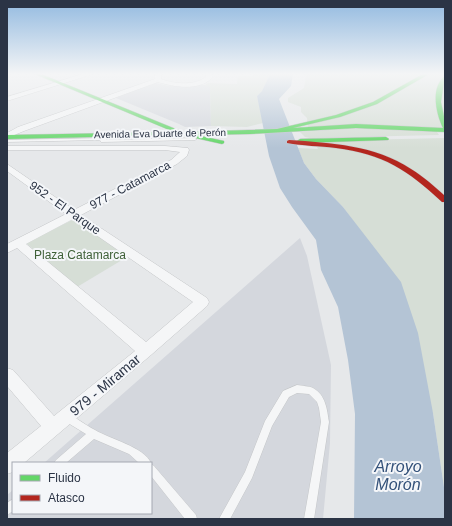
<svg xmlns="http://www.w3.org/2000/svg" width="452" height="526" font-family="Helvetica,sans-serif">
	<rect width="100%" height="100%" fill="#e6e8ea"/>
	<g fill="#d4d7dd">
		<path d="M156 83 169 86 205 85 210 86 211 126 185 127 179 124 116 98Z"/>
		<path d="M300 238 307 256 331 365 330 443 323 519H7V495L13 490V513H151V463H44Z"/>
	</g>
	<g fill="#d6ded6">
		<path d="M253 74H270L262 91 257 96 263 123 247 127 211 126 210 87 205 85 208 83 237 84 238 76H252Z"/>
		<path d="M306 74H445V130L308 128 307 118 301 112V107L288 102V98L304 88Z"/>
		<path d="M351 128 437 132 439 135 310 138 305 137 300 132Z"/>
		<path d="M445 138V494L433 413 369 242 343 207 316 179 304 163 298 148 318 149 314 141Z"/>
		<path d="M74 219 127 257 77 287 26 243Z"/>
	</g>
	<path fill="#b4c4d5" d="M270 74H293L291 86 279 99 304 163 316 179 343 207 401 282 418 333 433 413 445 494V519H354L355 414 348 360 338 307 321 270 316 240 292 207 280 188 269 156 257 96 262 91Z"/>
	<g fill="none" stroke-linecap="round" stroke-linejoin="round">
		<g stroke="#c4c6c8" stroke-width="1">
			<g id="lane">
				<path d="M105 138H106V140L195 138 197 139 195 140 102 142H101L100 140 7 142V140Z"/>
				<path d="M297 385C302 386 309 386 313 388 326 395 327 410 329 422L314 519H304L321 422 319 408 317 402 309 394 297 393 289 397 272 426 252 478 230 519H219L245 472 265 421 283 391Z"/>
				<path d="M66 413C76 417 85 425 95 430 110 439 144 447 151 463H139L129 454 94 439 66 463H54L56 460 86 434 63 420 62 417 63 414Z"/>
				<path d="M151 464 154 466 196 515 197 519H185L151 476Z"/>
				<path d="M13 499V511L7 515V503Z"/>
			</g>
		</g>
		<g stroke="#c4c6c8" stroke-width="1">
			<g id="street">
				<path d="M83 74H93L7 101V97Z"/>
				<path d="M155 74H161V79C174 84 194 86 206 77V74H212V78C199 91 174 87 158 82L24 131 7 138V133L18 127 155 79Z"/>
				<path d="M7 146H165L188 148 189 150 187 156 177 164 81 215 207 298 209 302 207 306 151 355 24 463H13V472L7 474V453L41 426 7 386V368L13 370 54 416 135 351 17 248 7 253V244L66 214 7 171V164L74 210 171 160 180 152 165 150H7ZM73 219 193 302 146 342 26 244Z"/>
			</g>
		</g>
		<g stroke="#c4c6c8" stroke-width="1">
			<g id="fast">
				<path d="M35 74H41L183 132 277 129 336 115 373 102 423 74H429L377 104 340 117 293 128 356 124 443 128C436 114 430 87 445 76L441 102 445 121V132L356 128 250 134 196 135 224 141V143L222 144 182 135 7 139V135L174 132Z"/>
				<path d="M386 137 389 139 388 140 300 143 297 141 300 139Z"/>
			</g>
		</g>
		<g stroke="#c4c6c8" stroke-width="1">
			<path id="jam" d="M289 140C331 143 375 145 411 169 424 177 434 186 445 196V202H442C408 170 383 154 336 148 320 146 303 146 287 143V141Z"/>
		</g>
		<use href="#lane" fill="#f5f6f7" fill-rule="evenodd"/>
		<use href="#street" fill="#f5f6f7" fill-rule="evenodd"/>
		<use href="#fast" fill="#63d668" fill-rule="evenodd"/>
		<use href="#jam" fill="#b3261e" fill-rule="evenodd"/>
	</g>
	<linearGradient id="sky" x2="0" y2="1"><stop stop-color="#93bae0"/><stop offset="0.5" stop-color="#f4f5f6"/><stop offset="1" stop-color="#f4f5f6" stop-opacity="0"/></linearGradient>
	<rect width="452" height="148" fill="url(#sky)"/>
	<g text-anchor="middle" stroke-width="4" stroke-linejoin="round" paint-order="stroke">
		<g font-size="10" fill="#2b3445" stroke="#f4f6f9">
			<text transform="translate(160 133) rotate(-1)" y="4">Avenida Eva Duarte de Perón</text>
		</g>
		<g font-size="12" fill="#2b3445" stroke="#f4f6f9">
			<text transform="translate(130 185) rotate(-28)" y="4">977 - Catamarca</text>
			<text transform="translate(65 208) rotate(35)" y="4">952 - El Parque</text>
		</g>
		<g font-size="12" fill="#3f6138" stroke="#f4f6f9">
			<text x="80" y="259">Plaza Catamarca</text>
		</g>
		<g font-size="14" fill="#2b3445" stroke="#f4f6f9">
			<text transform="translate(105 385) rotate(-40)" y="5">979 - Miramar</text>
		</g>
		<g font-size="16" font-style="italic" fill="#34527a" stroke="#f4f6f9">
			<text x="398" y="472">Arroyo<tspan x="398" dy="18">Morón</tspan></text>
		</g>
	</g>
	<rect width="452" height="526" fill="none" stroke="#2b3445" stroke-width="16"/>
	<rect x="12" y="462" width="140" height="52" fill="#f4f6f9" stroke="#a4a8b1"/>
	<rect x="20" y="475" width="20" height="6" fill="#63d668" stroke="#a4a8b1"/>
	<text x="48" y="482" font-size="12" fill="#2b3445">Fluido</text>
	<rect x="20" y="495" width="20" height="6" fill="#b3261e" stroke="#a4a8b1"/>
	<text x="48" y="502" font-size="12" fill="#2b3445">Atasco</text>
</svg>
